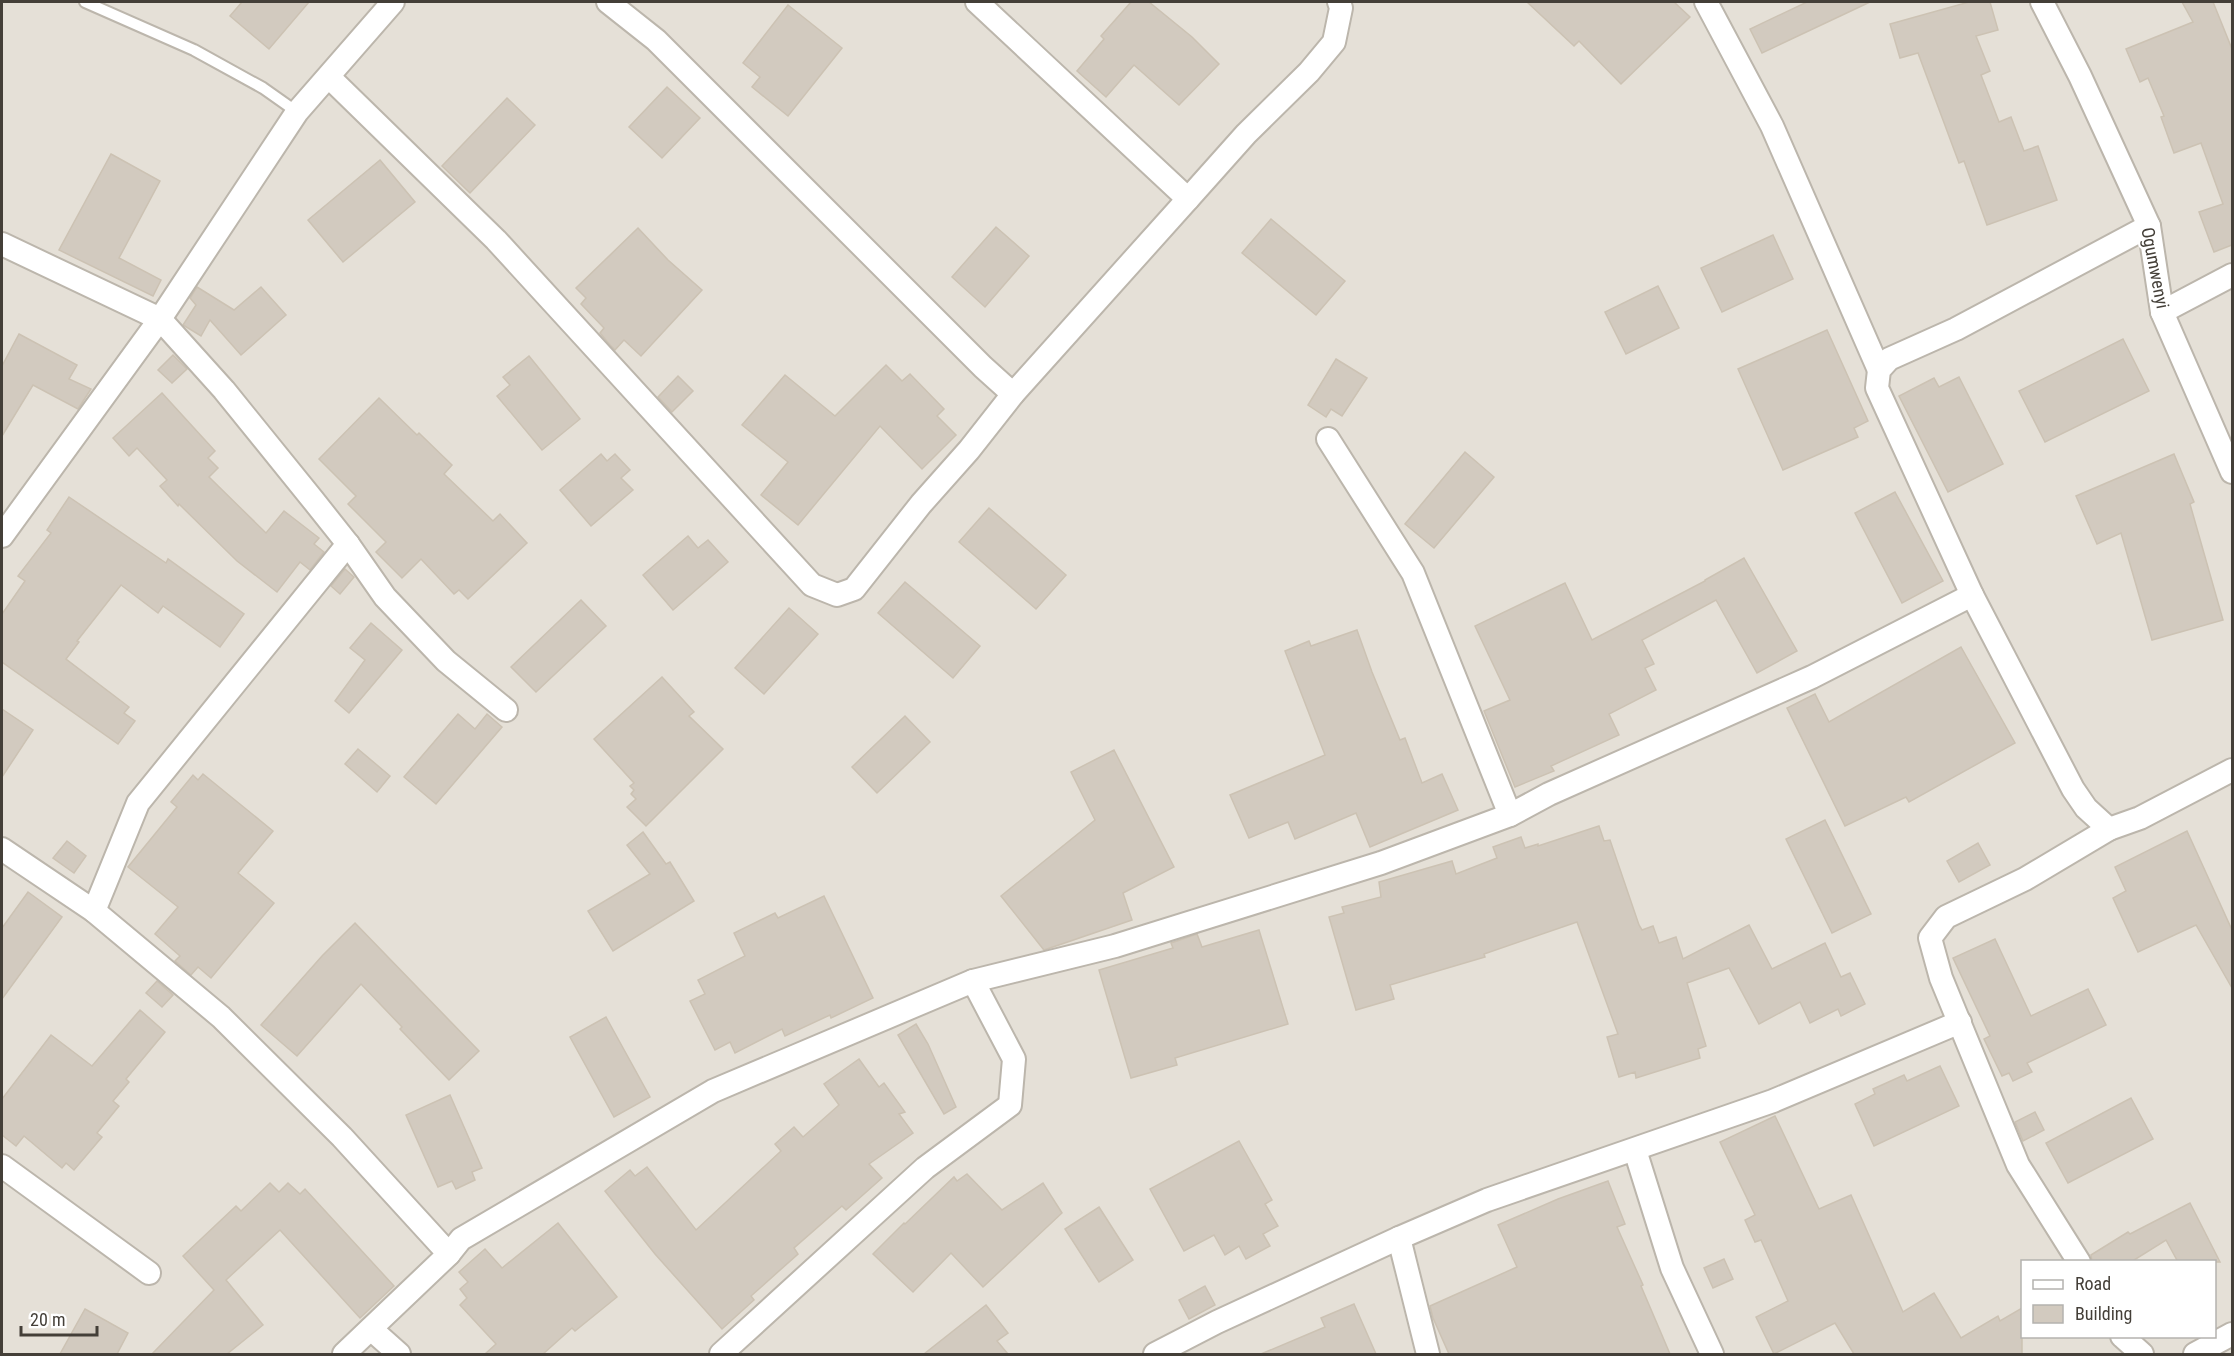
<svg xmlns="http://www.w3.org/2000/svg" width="2234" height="1356" font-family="'Roboto Condensed',sans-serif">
	<rect width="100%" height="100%" fill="#f2efe8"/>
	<path fill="#e5e0d7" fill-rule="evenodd" d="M2 2H2232V1354H2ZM2022 1262H2214V1336H2022Z"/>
	<g fill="#d2cabf" stroke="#ccc2b3" stroke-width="1.5">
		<path d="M242 2H309L269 49 230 16Z"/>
		<path d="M1131 2H1149L1192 37 1219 64 1179 105 1134 65 1106 97 1077 71 1104 39 1101 36Z"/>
		<path d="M1527 2H1674L1690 17 1621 84 1579 41 1574 46Z"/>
		<path d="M1807 2H1870L1762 53 1750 29Z"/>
		<path d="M1969 2H1990L1998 30 1976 36 1990 71 1981 75 1999 122 2011 117 2024 151 2038 146 2057 200 1987 225 1964 161 1959 163 1918 53 1900 58 1890 24Z"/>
		<path d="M2182 2H2213L2232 49V245L2214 252 2199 212 2223 204 2201 143 2174 153 2161 117 2164 116 2148 78 2140 82 2126 49 2193 22Z"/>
		<path d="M788 5 842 48 788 116 752 87 760 77 743 63Z"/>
		<path d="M667 87 700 118 662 158 629 127Z"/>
		<path d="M507 98 535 125 470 193 442 166Z"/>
		<path d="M111 154 160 181 119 258 161 280 153 296 59 250Z"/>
		<path d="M380 160 415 202 343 262 308 220Z"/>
		<path d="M1271 219 1345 281 1316 315 1242 253Z"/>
		<path d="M996 227 1029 256 985 307 952 277Z"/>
		<path d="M638 228 668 260 702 290 641 356 624 340 615 350 610 345 600 333 604 328 581 304 586 298 576 288Z"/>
		<path d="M1773 235 1793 279 1722 312 1701 268Z"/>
		<path d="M1658 286 1679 328 1626 354 1605 312Z"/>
		<path d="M197 287 234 310 261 287 286 315 241 355 210 320 201 336 183 325 196 305 190 298Z"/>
		<path d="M1827 330 1868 421 1854 428 1858 437 1783 470 1738 369Z"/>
		<path d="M19 334 77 365 69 379 91 389 78 409 33 385 2 436V366Z"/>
		<path d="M2123 339 2149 391 2045 442 2019 391Z"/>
		<path d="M173 355 187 369 172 383 158 370Z"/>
		<path d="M529 356 580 419 542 450 497 396 510 385 503 377Z"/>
		<path d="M1336 359 1367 378 1342 416 1331 409 1326 417 1308 405Z"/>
		<path d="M886 365 902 381 910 374 944 409 937 416 956 435 922 469 880 426 798 525 761 495 788 462 742 425 785 375 835 416Z"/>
		<path d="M678 376 693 391 672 412 658 397Z"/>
		<path d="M1959 377 2003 464 1948 492 1899 396 1934 378 1939 387Z"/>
		<path d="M162 393 215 451 208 458 218 468 209 477 266 533 284 511 319 538 314 544 324 552 310 570 300 562 277 592 237 561 179 504 178 506 160 486 167 480 137 448 129 456 113 438Z"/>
		<path d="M379 398 417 435 419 433 452 465 444 474 493 521 500 514 527 543 468 599 459 590 454 594 421 559 402 578 376 552 386 542 348 504 356 496 319 459Z"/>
		<path d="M1465 452 1494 477 1434 548 1405 524Z"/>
		<path d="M601 454 607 461 615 454 630 470 621 478 633 490 591 526 560 490Z"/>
		<path d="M2174 454 2194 502 2190 504 2223 620 2152 640 2121 533 2097 544 2076 496Z"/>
		<path d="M1895 492 1943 581 1902 603 1855 513Z"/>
		<path d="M69 497 166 563 168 559 244 614 220 647 163 606 158 613 121 585 77 641 79 642 66 659 129 707 124 713 135 721 118 744 2 662V614L25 581 18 576 51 533 47 530Z"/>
		<path d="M989 508 1066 575 1036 609 959 542Z"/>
		<path d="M688 536 698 548 708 540 728 562 673 610 643 575Z"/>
		<path d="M1744 558 1797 651 1757 673 1716 600 1642 640 1654 664 1645 668 1656 690 1609 714 1619 735 1551 766 1554 771 1515 787 1484 711 1510 700 1475 626 1565 583 1592 640 1705 581V580Z"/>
		<path d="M345 569 354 577 340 594 331 586Z"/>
		<path d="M905 582 980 646 953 678 878 613Z"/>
		<path d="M581 600 606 626 536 692 511 667Z"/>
		<path d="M789 608 818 634 764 694 735 668Z"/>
		<path d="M371 623 402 650 349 713 335 701 365 660 350 648Z"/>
		<path d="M1357 630 1372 672 1400 740 1405 738 1422 783 1442 774 1458 810 1370 847 1356 813 1295 839 1288 822 1249 838 1230 795 1325 755 1285 651 1309 641 1311 646Z"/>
		<path d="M1961 647 2015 743 1909 802 1906 797 1845 826 1787 708 1815 694 1829 722Z"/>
		<path d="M662 677 694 712 689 716 723 749 646 826 627 807 636 799 631 794 634 790 630 786 634 783 594 739Z"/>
		<path d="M2 709 33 730 2 777Z"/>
		<path d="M458 714 475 729 487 714 502 727 436 804 404 777Z"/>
		<path d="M905 716 930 742 877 793 852 767Z"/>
		<path d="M358 749 390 776 377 792 345 764Z"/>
		<path d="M1114 750 1174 867 1123 893 1132 920 1044 950 1001 896 1095 820 1071 772Z"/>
		<path d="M203 774 273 831 238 873 274 903 211 978 198 967 191 975 175 961 180 956 155 934 178 907 128 867 177 807 171 802 193 775 198 780Z"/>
		<path d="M1825 820 1871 914 1832 933 1786 839Z"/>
		<path d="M1599 826 1604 841 1610 840 1639 925 1642 930 1653 926 1659 943 1676 937 1683 959 1749 925 1772 969 1825 943 1841 977 1850 973 1865 1004 1841 1016 1838 1009 1810 1023 1800 1002 1759 1024 1729 968 1687 983 1706 1046 1698 1049 1700 1058 1636 1078 1635 1072 1619 1077 1607 1037 1618 1034 1577 922 1484 954 1485 957 1390 985 1394 999 1356 1010 1329 917 1344 913 1342 907 1381 897 1379 882 1452 861 1456 874 1497 858 1493 847 1521 837 1525 848 1538 844V846Z"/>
		<path d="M2187 831 2232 930V988L2196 925 2138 952 2113 898 2126 891 2115 867Z"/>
		<path d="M643 832 666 864 670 862 694 901 613 951 588 911 650 874 627 845Z"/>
		<path d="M67 841 86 856 74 873 53 858Z"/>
		<path d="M1978 843 1990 865 1959 882 1947 861Z"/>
		<path d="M28 892 62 917 2 999V928Z"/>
		<path d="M824 896 873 998 831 1018 830 1015 785 1036 782 1029 735 1053 730 1042 715 1050 690 1001 705 994 698 980 745 956 734 933 775 913 778 918Z"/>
		<path d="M355 923 479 1051 449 1080 400 1029 402 1027 361 984 297 1056 261 1025 322 956Z"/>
		<path d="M1259 930 1288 1024 1175 1058 1177 1065 1131 1078 1099 970 1173 948 1171 943 1197 934 1202 947Z"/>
		<path d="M1995 939 2031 1016 2088 989 2106 1025 2027 1063 2032 1072 2013 1081 2009 1073 2002 1076 1984 1039 1990 1036 1953 958Z"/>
		<path d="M157 981 173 995 162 1007 146 993Z"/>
		<path d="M140 1010 165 1032 126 1079 129 1082 113 1101 119 1106 97 1133 102 1137 74 1170 66 1163 62 1168 24 1136 16 1146 2 1135V1099L51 1035 92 1066Z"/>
		<path d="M606 1017 650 1097 614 1117 570 1037Z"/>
		<path d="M916 1024 928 1044 956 1107 944 1114 898 1035Z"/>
		<path d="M859 1059 879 1087 884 1083 905 1112 899 1114 913 1133 869 1164 882 1178 846 1210 842 1206 794 1248 798 1254 751 1296 754 1300 722 1329 655 1254 605 1191 630 1170 635 1176 647 1167 696 1230 781 1151 775 1144 794 1127 803 1137 839 1105 824 1084Z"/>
		<path d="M1940 1066 1959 1106 1874 1146 1855 1104 1875 1094 1873 1089 1904 1075 1907 1081Z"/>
		<path d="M450 1095 482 1168 472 1172 475 1180 456 1189 452 1181 438 1187 406 1115Z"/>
		<path d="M2131 1098 2153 1139 2068 1183 2046 1143Z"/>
		<path d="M2035 1112 2044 1130 2023 1141 2015 1122Z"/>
		<path d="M1775 1116 1819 1209 1851 1195 1903 1312 1934 1293 1961 1338 1998 1316 2000 1321 2022 1308V1354H1854L1835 1323 1774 1354 1756 1317 1788 1301 1761 1240 1755 1242 1745 1220 1755 1215 1720 1142Z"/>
		<path d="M1239 1141 1272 1200 1265 1204 1278 1226 1263 1234 1270 1246 1246 1259 1239 1246 1225 1255 1214 1235 1184 1251 1150 1189Z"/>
		<path d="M967 1174 1002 1210 1043 1183 1062 1213 983 1287 951 1253 913 1292 873 1254 904 1223 905 1224 954 1177 957 1181Z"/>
		<path d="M1608 1181 1625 1224 1617 1227 1643 1285 1641 1286 1670 1354H1449L1433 1318 1430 1306 1517 1267 1498 1225 1558 1199Z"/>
		<path d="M270 1183 279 1192 288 1183 300 1194 305 1189 394 1286 360 1318 280 1230 226 1280 263 1325 227 1354H152L214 1290 183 1256 236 1206 241 1211Z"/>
		<path d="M2190 1203 2220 1262H2178L2166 1240 2131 1262H2092L2091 1255 2128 1232 2130 1234Z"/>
		<path d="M1099 1207 1133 1260 1099 1282 1065 1229Z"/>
		<path d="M558 1223 617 1297 575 1331 572 1328 543 1354H485L496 1344 460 1305 467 1298 460 1289 468 1282 459 1272 485 1249 502 1268Z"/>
		<path d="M1724 1259 1733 1279 1713 1288 1704 1268Z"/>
		<path d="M1205 1286 1215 1305 1189 1319 1179 1300Z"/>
		<path d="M1354 1304 1376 1354H1261L1325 1327 1321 1318Z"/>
		<path d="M986 1305 1008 1333 997 1341 1008 1354H924Z"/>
		<path d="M85 1309 128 1333 117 1354H60Z"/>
	</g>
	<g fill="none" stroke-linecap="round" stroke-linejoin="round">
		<g stroke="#bcb6ac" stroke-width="14">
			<path id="service" d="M85 2 194 50 263 88 297 112"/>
		</g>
		<g stroke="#bcb6ac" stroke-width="26">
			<g id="minor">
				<path d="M608 2 656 40 983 367 1013 394"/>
				<path d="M977 2 1188 199 1246 134 1309 72 1334 42 1341 8 1339 2"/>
				<path d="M1706 2 1772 126 1879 370"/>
				<path d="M2042 2 2080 76 2149 226 2162 312 2232 472"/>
				<path d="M329 77 496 240 812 585 837 595 854 589 921 504 969 450 1013 394 1188 199"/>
				<path d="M2149 226 1956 329 1889 359 1879 370 1877 388 1972 595 2073 789 2086 808 2109 829 2140 818 2232 770"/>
				<path d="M2 244 160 319 224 390 313 500 348 544 385 597 446 661 506 710"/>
				<path d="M2162 312 2232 275"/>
				<path d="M1328 439 1413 573 1510 815"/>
				<path d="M2 536 160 319 297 112 393 2"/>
				<path d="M2 849 94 911 221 1017 342 1137 449 1254"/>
				<path d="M94 911 138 803 348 544"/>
				<path d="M1635 1150 1672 1268 1712 1354"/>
				<path d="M2 1166 149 1273"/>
				<path d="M1399 1238 1428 1354"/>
				<path d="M2079 1262 2018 1165 1941 978 1930 938 1946 917 2025 879 2109 829"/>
				<path d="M371 1329 399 1354"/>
				<path d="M2122 1336 2142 1354"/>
				<path d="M344 1354 449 1254 461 1239 713 1091 973 981 1115 946 1381 863 1510 815 1549 794 1812 677 1972 595"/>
				<path d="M721 1354 925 1168 1010 1105 1014 1059 973 981"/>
				<path d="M1155 1354 1217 1322 1399 1238 1487 1200 1773 1101 1960 1022"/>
				<path d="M2195 1354 2232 1334"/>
			</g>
		</g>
		<use href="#service" stroke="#fff" stroke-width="10"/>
		<use href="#minor" stroke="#fff" stroke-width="22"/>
	</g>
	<g text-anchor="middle" stroke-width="4.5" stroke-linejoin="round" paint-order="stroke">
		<g font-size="18" fill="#443f38" stroke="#fff">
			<text transform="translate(2155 268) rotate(79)" y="6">Ogumwenyi</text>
		</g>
	</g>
	<rect width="2234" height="1356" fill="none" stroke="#443f38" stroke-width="6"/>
	<rect x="2021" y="1260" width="195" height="78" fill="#ffffff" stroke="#b4b2af" stroke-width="1.5"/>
	<rect x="2033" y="1280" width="30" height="9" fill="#ffffff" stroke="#b4b2af" stroke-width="1.5"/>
	<text x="2075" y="1290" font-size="18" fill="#443f38">Road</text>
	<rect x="2033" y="1305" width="30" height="18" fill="#d2cabf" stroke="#b4b2af" stroke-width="1.5"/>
	<text x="2075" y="1320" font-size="18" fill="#443f38">Building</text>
	<path d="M21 1326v9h76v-9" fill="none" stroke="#443f38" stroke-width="3"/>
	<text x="30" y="1326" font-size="18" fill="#443f38" stroke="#ffffff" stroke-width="4.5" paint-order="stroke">20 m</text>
</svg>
